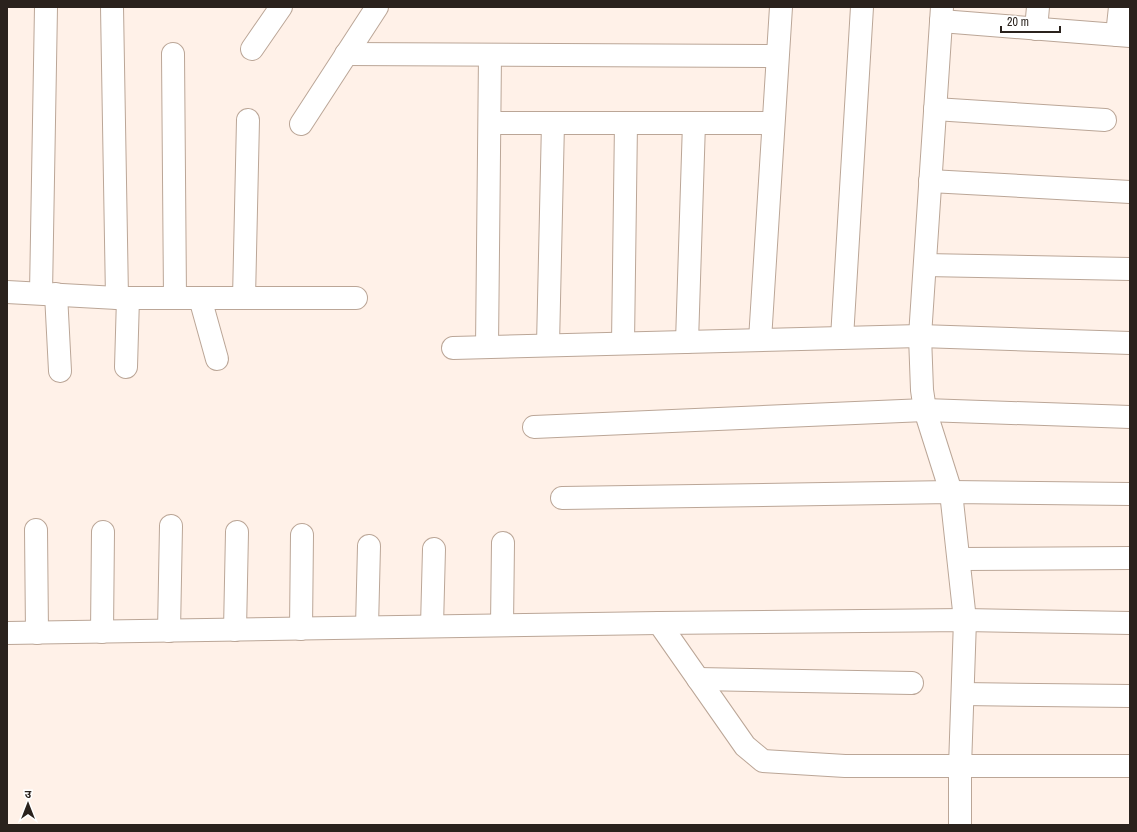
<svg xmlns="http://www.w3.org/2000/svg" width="1137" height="832" font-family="'Archivo Narrow','Noto Sans Devanagari',sans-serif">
	<rect width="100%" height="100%" fill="#fff1e8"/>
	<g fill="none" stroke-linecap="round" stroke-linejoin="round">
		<g stroke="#bba697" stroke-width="24">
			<g id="minor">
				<path d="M112 7 117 298"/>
				<path d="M942 7 920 336 922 390 925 410 951 492 965 620 960 767V825"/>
				<path d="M941 21 1130 36"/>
				<path d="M1036 29 1038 7"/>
				<path d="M1117 35 1120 7"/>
				<path d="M252 49 281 7"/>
				<path d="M173 54 175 298"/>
				<path d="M346 54 777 56"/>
				<path d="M935 109 1105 120"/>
				<path d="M490 123H773"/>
				<path d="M301 124 377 7"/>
				<path d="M930 181 1130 192"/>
				<path d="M925 265 1130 269"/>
				<path d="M7 292 117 298H356"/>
				<path d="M41 293 46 7"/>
				<path d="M56 294 60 371"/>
				<path d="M200 298 217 359"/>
				<path d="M244 298 248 120"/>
				<path d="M842 338 862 7"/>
				<path d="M760 340 781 7"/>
				<path d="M687 342 694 123"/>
				<path d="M623 343 626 123"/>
				<path d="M548 345 553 123"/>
				<path d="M487 347 490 55"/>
				<path d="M453 348 920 336 1130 343"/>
				<path d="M126 367 128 298"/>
				<path d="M534 427 925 410 1130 417"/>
				<path d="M562 498 951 492 1130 494"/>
				<path d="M36 530 37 633"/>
				<path d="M960 559 1130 558"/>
				<path d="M659 623 745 746 763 761 845 766H1130"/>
				<path d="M502 625 503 543"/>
				<path d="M432 626 434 549"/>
				<path d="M367 627 369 546"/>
				<path d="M301 629 302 535"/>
				<path d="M235 630 237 532"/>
				<path d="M169 631 171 526"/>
				<path d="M102 632 103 532"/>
				<path d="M7 633 659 623 965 620 1130 623"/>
				<path d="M698 679 912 683"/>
				<path d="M963 694 1130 696"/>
			</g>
		</g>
		<use href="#minor" stroke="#fff" stroke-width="22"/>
	</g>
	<rect width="1137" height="832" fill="none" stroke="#2a221d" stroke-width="16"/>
	<g transform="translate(28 804)" stroke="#ffffff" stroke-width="3" paint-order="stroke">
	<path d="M0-3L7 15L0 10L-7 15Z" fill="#2a221d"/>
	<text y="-6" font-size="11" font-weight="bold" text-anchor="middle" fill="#2a221d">उ</text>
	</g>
	<path d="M1001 26v6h59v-6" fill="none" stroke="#2a221d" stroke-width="2"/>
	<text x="1007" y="26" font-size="12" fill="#2a221d" stroke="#ffffff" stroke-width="3" paint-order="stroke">20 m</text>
</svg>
